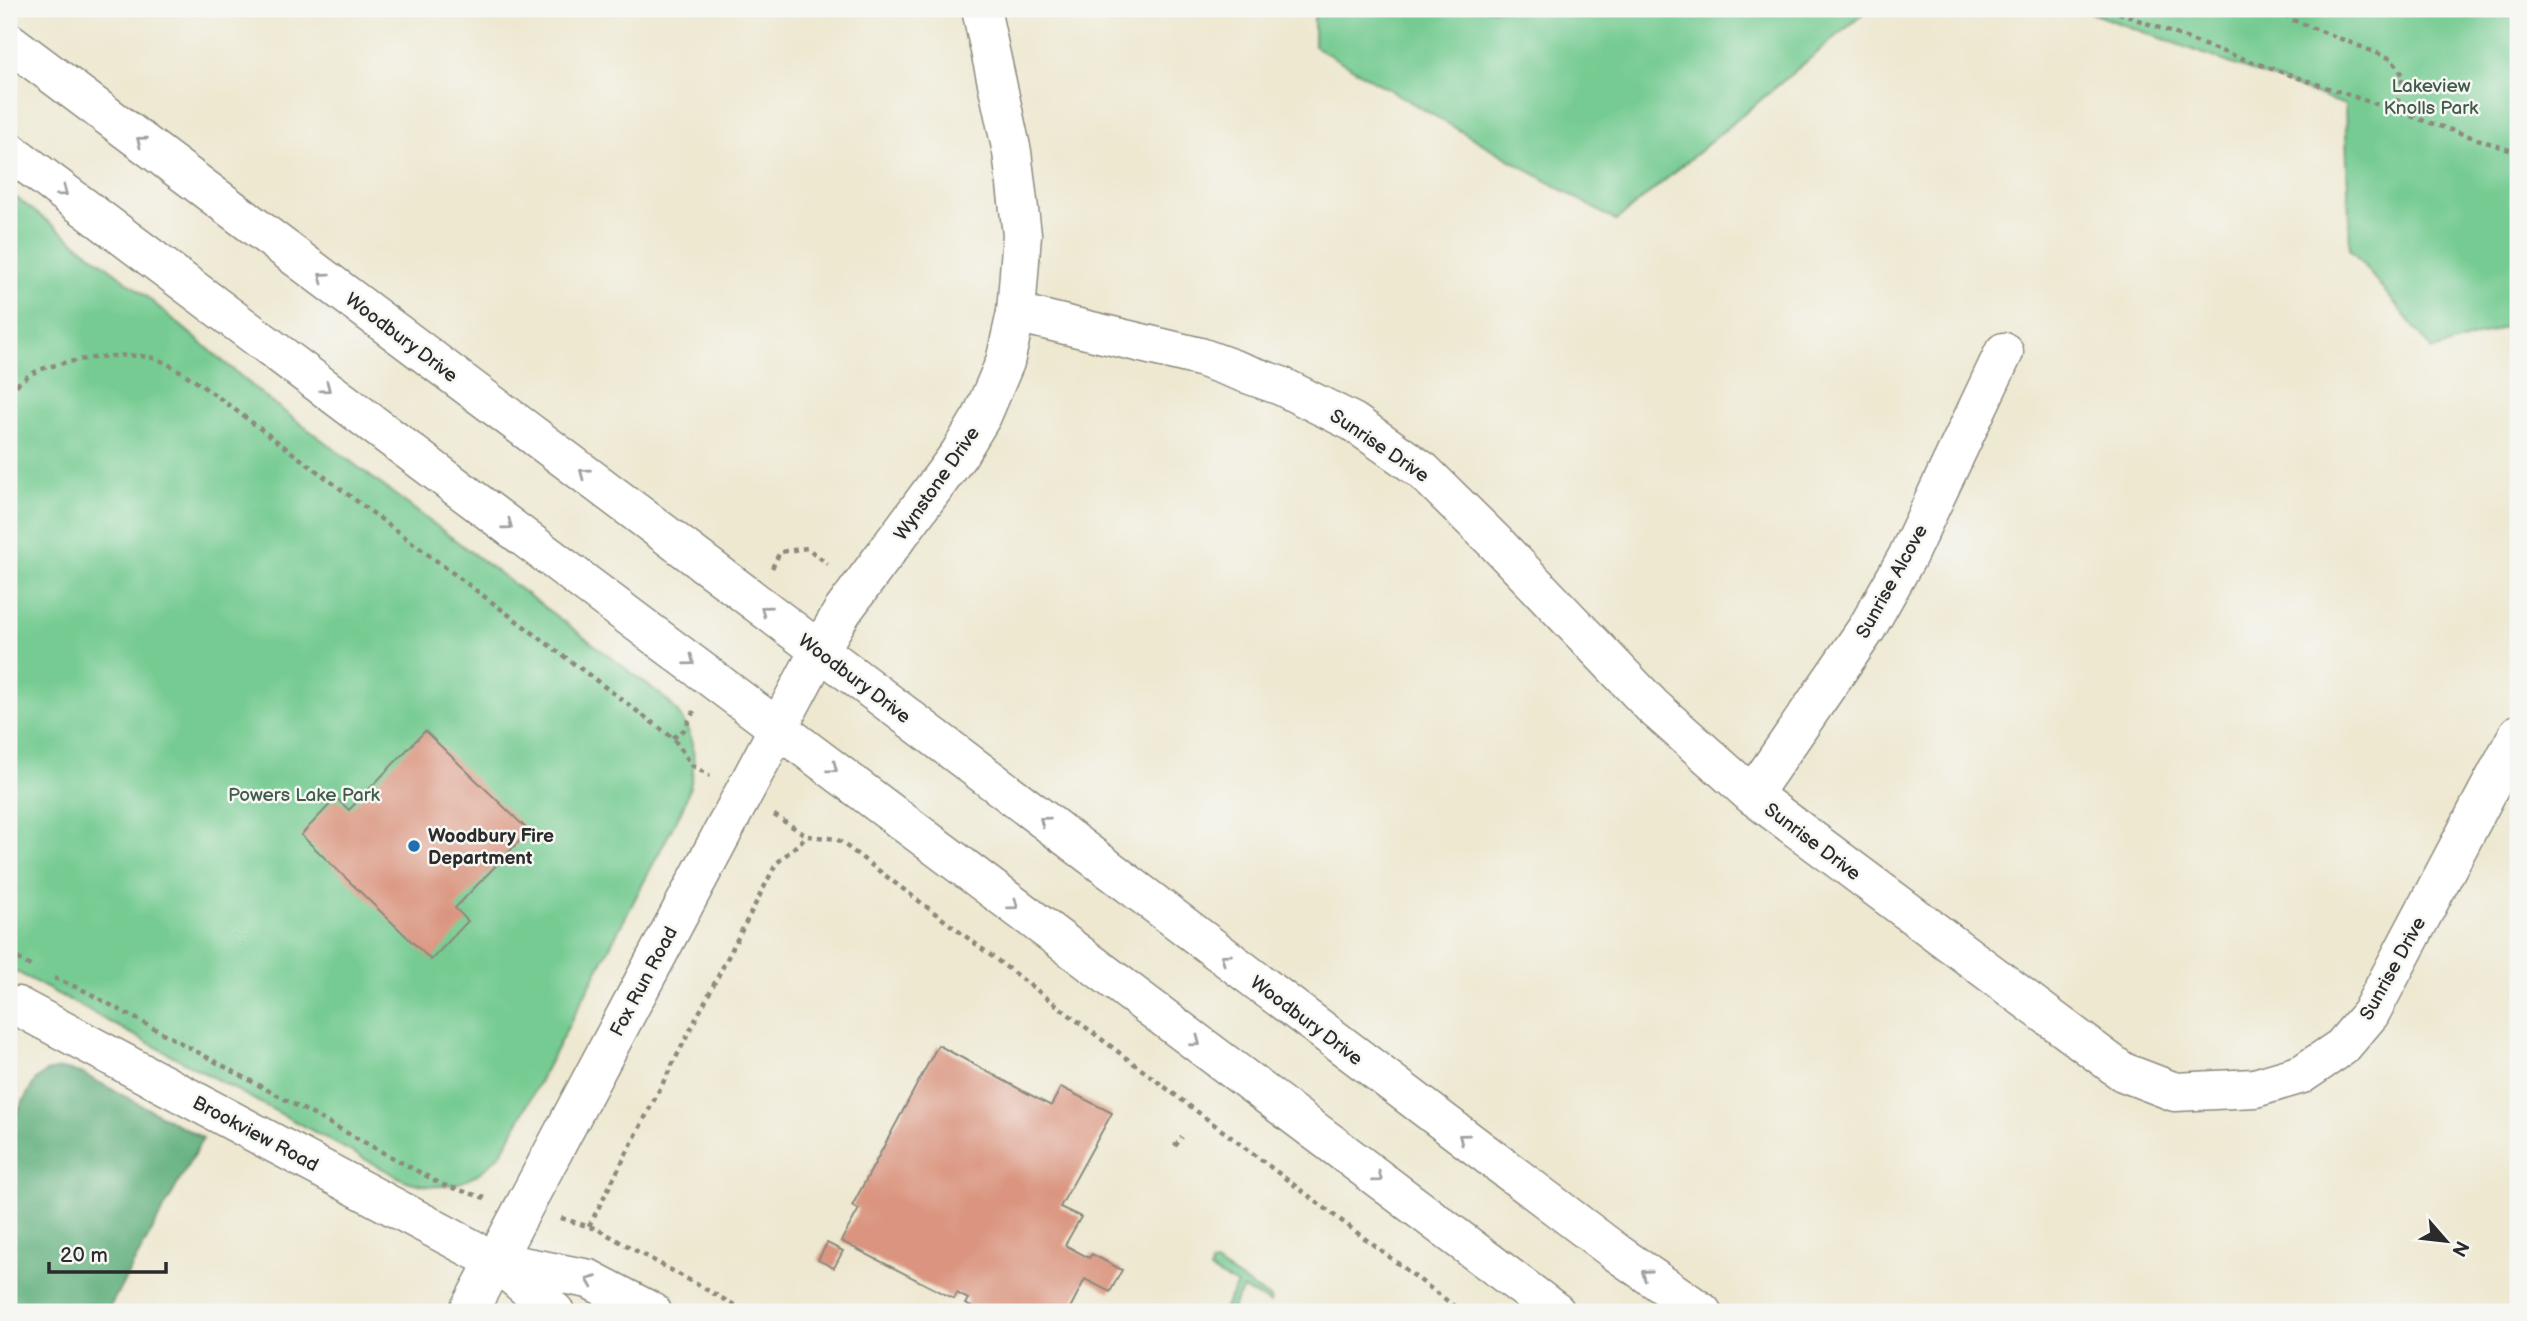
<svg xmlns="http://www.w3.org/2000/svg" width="2527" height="1321" font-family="'Balsamiq Sans',sans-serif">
	<rect width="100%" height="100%" fill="#f6f6f2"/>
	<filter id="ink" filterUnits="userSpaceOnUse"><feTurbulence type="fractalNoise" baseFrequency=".0143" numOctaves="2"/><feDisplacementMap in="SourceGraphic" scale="14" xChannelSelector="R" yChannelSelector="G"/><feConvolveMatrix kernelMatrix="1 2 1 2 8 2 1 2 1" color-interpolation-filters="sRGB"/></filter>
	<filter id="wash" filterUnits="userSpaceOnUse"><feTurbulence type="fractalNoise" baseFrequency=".00686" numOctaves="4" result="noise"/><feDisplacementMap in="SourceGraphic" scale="28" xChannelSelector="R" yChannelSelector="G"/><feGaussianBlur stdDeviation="1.57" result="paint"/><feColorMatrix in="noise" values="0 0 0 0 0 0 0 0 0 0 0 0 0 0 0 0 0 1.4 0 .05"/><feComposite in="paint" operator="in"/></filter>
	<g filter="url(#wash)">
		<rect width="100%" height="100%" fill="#eee8d0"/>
		<g fill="#74cb91" stroke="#507b5e" stroke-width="2">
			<path d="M1314 9H1869L1616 221 1314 46Z"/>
			<path d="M2080 9H2518V323L2433 350 2350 249 2345 105Z"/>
			<path d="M9 192 142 293 269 400 661 695C698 726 701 766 682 809L504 1149C477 1183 446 1195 404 1180L9 968Z"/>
			<path d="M1216 1263 1271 1299 1270 1303 1243 1289 1230 1312H1222L1237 1285 1210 1270 1211 1264Z"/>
		</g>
		<path fill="#5faf7b" stroke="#456d53" stroke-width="2" d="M61 1069 81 1073 203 1138 107 1312H9V1126L35 1081 46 1072Z"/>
		<g id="blocks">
			<g fill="#da947f">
				<path d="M425 731 529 831 455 908 468 921 431 960 301 835 336 798 349 810Z"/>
				<path d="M938 1045 1051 1106 1061 1087 1112 1113 1060 1207 1081 1217 1065 1245 1089 1258 1092 1254 1122 1270 1110 1292 1085 1279 1068 1312H981L965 1304 968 1299 957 1293 954 1299 841 1241 859 1209 852 1206Z"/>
				<path d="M827 1243 843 1251 834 1268 818 1260Z"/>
			</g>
		</g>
	</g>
	<g filter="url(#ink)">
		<use href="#blocks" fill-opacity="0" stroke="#8c8a7e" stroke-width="2"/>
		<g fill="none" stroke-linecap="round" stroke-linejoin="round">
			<g stroke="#8c8a7e" stroke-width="41">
				<g id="street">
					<path d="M1016 313 1200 357 1281 386 1353 422 1423 471 1498 545 1652 706 1752 795 2123 1072 2175 1092 2255 1088 2302 1074 2342 1047 2370 1014 2518 734"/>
					<path d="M819 651 842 612 959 454 982 416 1005 362 1016 313 1022 234 1012 152 981 9"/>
					<path d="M1752 795 1867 628 1907 557 2004 352"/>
					<path d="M17 1006 495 1261 468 1312"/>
				</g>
			</g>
			<g stroke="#8c8a7e" stroke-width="41">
				<g id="secondary">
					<path d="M9 42 741 591 1617 1253 1702 1312"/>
					<path d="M9 151 1556 1312"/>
					<path d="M495 1261 819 651"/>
					<path d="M495 1261 589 1279 652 1312"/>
					<path d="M497 1262 555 1312"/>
				</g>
			</g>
			<g stroke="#8c8a7e" stroke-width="4.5" stroke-dasharray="5 5" stroke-linecap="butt">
				<path d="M2109 9 2215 49 2518 153"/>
				<path d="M2276 9 2293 20 2392 59 2403 75 2396 110"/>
				<path d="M9 392C17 385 26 376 35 372 61 360 125 351 153 358 174 364 200 385 218 397L673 738 692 765 710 776"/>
				<path d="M772 568 780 552 807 548 828 564"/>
				<path d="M673 738 684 730 694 711"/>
				<path d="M774 815 807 836 837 839 1462 1312"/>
				<path d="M9 953 34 968"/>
				<path d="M54 978 83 990 443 1185 485 1198"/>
				<path d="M1175 1146 1182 1137"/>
				<path d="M561 1218 597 1229 747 1312"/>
				<path d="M589 1226 776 864 807 836"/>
			</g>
			<use href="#street" stroke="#fff" stroke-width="38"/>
			<use href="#secondary" stroke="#fff" stroke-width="38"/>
		</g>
		<defs><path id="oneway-chevron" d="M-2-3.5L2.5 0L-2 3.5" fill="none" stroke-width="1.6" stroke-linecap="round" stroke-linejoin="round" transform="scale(1.75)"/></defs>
		<g stroke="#a0a0a0">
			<use href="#oneway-chevron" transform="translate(141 141) rotate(-143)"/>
			<use href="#oneway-chevron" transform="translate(63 192) rotate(37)"/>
			<use href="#oneway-chevron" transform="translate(323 277) rotate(-143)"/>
			<use href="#oneway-chevron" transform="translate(326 388) rotate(37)"/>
			<use href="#oneway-chevron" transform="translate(584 473) rotate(-143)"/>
			<use href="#oneway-chevron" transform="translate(508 525) rotate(37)"/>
			<use href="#oneway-chevron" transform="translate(765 610) rotate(-143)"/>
			<use href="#oneway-chevron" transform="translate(690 661) rotate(37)"/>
			<use href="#oneway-chevron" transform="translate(833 768) rotate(37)"/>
			<use href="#oneway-chevron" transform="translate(1044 821) rotate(-143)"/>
			<use href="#oneway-chevron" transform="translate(1014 905) rotate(37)"/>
			<use href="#oneway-chevron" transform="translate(1225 958) rotate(-143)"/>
			<use href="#oneway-chevron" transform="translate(1196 1042) rotate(37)"/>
			<use href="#oneway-chevron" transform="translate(1463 1138) rotate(-143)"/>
			<use href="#oneway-chevron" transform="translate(1378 1178) rotate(37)"/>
			<use href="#oneway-chevron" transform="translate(1646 1274) rotate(-145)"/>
			<use href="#oneway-chevron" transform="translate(591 1281) rotate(-158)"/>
		</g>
	</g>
	<circle fill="#1f6fb2" stroke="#f6f6f2" stroke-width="2.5" cx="414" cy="846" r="7"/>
	<g text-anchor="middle" stroke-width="5" stroke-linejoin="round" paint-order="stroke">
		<g font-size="19" fill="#415b4a" stroke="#f6f6f2">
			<text x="2431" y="92">Lakeview<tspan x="2431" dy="22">Knolls Park</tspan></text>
			<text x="304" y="801">Powers Lake Park</text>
		</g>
		<g font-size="19" fill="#2b2b2b" stroke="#f6f6f2">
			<text transform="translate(402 337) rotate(37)" y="7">Woodbury Drive</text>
			<text transform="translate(1380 445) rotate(34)" y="7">Sunrise Drive</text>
			<text transform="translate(936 483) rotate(-55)" y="7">Wynstone Drive</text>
			<text transform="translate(1891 581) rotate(-61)" y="7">Sunrise Alcove</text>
			<text transform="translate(855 678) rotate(37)" y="7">Woodbury Drive</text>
			<text transform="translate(1813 841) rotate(37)" y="7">Sunrise Drive</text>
			<text transform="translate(2392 968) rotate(-61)" y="7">Sunrise Drive</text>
			<text transform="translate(643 981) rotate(-62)" y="7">Fox Run Road</text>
			<text transform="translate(1307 1020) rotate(37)" y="7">Woodbury Drive</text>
			<text transform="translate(256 1133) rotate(28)" y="7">Brookview Road</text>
		</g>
		<g font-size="19" font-weight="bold" fill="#2b2b2b" stroke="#f6f6f2" text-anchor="start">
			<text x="428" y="842">Woodbury Fire<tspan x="428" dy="22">Department</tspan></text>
		</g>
	</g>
	<rect width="2527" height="1321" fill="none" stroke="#f6f6f2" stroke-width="35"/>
	<g transform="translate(2446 1241) rotate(118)" stroke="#f6f6f2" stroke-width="5" paint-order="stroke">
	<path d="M0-5L12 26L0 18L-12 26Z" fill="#2b2b2b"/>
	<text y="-10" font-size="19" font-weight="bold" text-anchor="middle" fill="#2b2b2b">N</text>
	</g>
	<path d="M49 1262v10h117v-10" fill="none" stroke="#2b2b2b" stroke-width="3.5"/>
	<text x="60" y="1262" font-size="21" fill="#2b2b2b" stroke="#f6f6f2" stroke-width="5" paint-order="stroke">20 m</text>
</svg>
